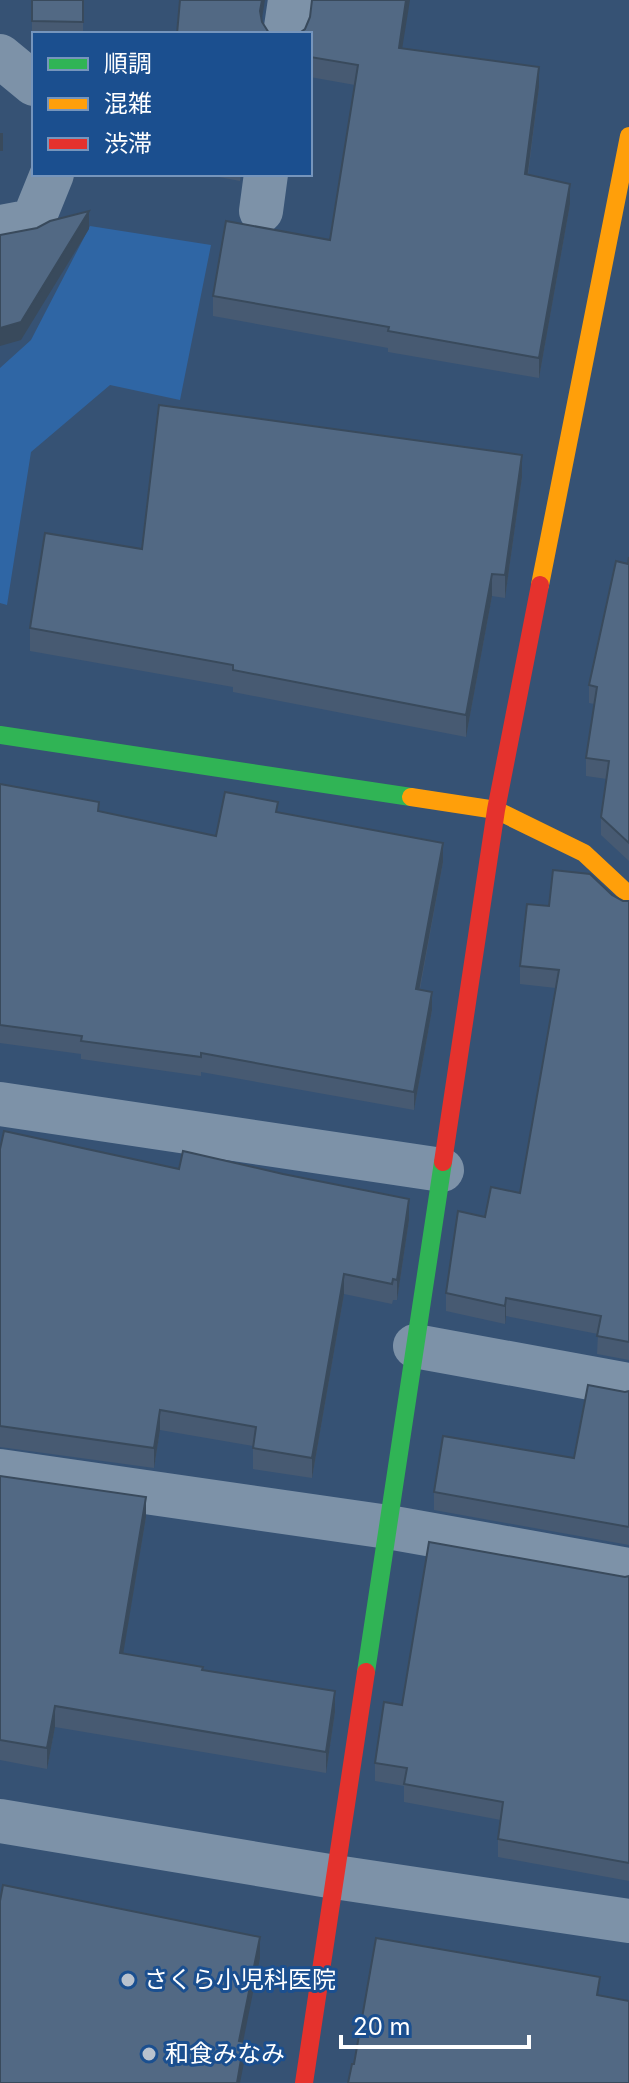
<svg xmlns="http://www.w3.org/2000/svg" width="629" height="2083" font-family="Inter,'Noto Sans JP',sans-serif">
	<rect width="100%" height="100%" fill="#365274"/>
	<path fill="#2f66a5" d="M90 226 211 245 180 400 110 385 31 452 7 605 0 603V368L31 340Z"/>
	<g fill="none" stroke-linecap="round" stroke-linejoin="round">
		<g stroke="#7d92a8" stroke-width="44">
			<path d="M285 34 290 0"/>
			<path d="M0 56 34 84"/>
			<path d="M261 211 266 174"/>
			<path d="M0 227 33 221 52 174"/>
			<path d="M0 1104 442 1170"/>
			<path d="M415 1346 629 1385"/>
			<path d="M0 1471 388 1527 629 1570"/>
			<path d="M0 1821 335 1877 629 1921"/>
		</g>
		<g stroke="#30b455" stroke-width="18">
			<path d="M0 735 411 797"/>
			<path d="M366 1672 443 1162"/>
		</g>
		<g stroke="#ff9f0a" stroke-width="18">
			<path d="M540 585 629 136"/>
			<path d="M411 797 496 810 584 853 629 895"/>
		</g>
		<g stroke="#e5322d" stroke-width="18">
			<path d="M443 1162 496 810 540 585"/>
			<path d="M304 2083 366 1672"/>
		</g>
	</g>
	<g fill="#475a72">
		<path d="M32 0H83V34H34V39H32Z"/>
		<path d="M310 34 402 48 539 87 528 175 570 204 539 378 388 352V348L213 316V296L330 240 355 85 310 77Z"/>
		<path d="M203 174H241L240 181Z"/>
		<path d="M522 477 505 598 492 596 466 737 233 692V687L30 651V628L142 549Z"/>
		<path d="M629 557V861L601 835V817L607 779 586 776V758L594 704 589 703V685Z"/>
		<path d="M0 784 99 811 216 836 278 813 443 862 420 989 432 1010 414 1110 201 1072V1076L81 1059V1054L0 1043Z"/>
		<path d="M612 895 623 901H629V1360L597 1354 598 1334 506 1316 505 1324 446 1311V1293L485 1217 520 1193 556 988 520 984V966L549 906Z"/>
		<path d="M0 1149 409 1220 397 1300H393L392 1304 344 1294 312 1478 253 1469V1446L160 1430 154 1468 0 1447Z"/>
		<path d="M629 1391V1545L434 1510V1492L574 1458 625 1392Z"/>
		<path d="M0 1476 146 1517 123 1653 203 1670 335 1712 326 1773 55 1727 47 1769 0 1760Z"/>
		<path d="M629 1576V1881L498 1857V1839L501 1820 404 1802V1786L375 1781V1763L402 1705 625 1577Z"/>
	</g>
	<g fill="#394a5c">
		<path d="M262 0H265L260 31V11Z"/>
		<path d="M406 0H410L399 68V48Z"/>
		<path d="M539 67V87L525 194V174Z"/>
		<rect x="0" y="133" width="3" height="18"/>
		<path d="M570 184V204L539 378V358Z"/>
		<path d="M89 211V229L21 340 0 346V328Z"/>
		<path d="M522 455V477L505 598V575Z"/>
		<path d="M492 574V596L466 737V715Z"/>
		<path d="M443 843V862L416 1007V989Z"/>
		<path d="M432 992V1010L414 1110V1092Z"/>
		<path d="M409 1199V1220L397 1300V1280Z"/>
		<path d="M344 1274V1294L312 1478V1458Z"/>
		<path d="M506 1298V1316L505 1324V1306Z"/>
		<path d="M160 1410V1430L154 1468V1448Z"/>
		<path d="M146 1497V1517L120 1673V1653Z"/>
		<path d="M335 1691V1712L326 1773V1752Z"/>
		<path d="M55 1706V1727L47 1769V1748Z"/>
		<path d="M260 1937V1958L239 2062V2041Z"/>
		<path d="M244 2042V2063L240 2083H237Z"/>
	</g>
	<g fill="#526984" stroke="#394a5c" stroke-width="2">
		<path d="M32 0H83V22L32 21Z"/>
		<path d="M180 0H262L260 11 262 22 269 33 272 34H177Z"/>
		<path d="M312 0H406L399 48 539 67 525 174 570 184 539 358 388 331 389 327 213 296 226 221 330 240 358 65 310 57V34H298L305 29 310 17Z"/>
		<path d="M89 211 21 322 0 328V235L37 228 50 221Z"/>
		<path d="M159 405 522 455 505 575 492 574 466 715 233 670V665L30 628 45 533 142 549Z"/>
		<path d="M629 557V843L601 817 609 761 586 758 597 687 589 685 616 561 628 564Z"/>
		<path d="M0 784 99 802 98 811 216 836 225 792 278 802 276 812 443 843 416 989 432 992 414 1092 201 1053V1057L81 1041 82 1036 0 1025Z"/>
		<path d="M553 870 590 874 612 895 623 901H629V1342L597 1336 601 1316 506 1298 505 1306 446 1293 458 1211 485 1217 491 1187 520 1193 559 970 520 966 527 904 549 906Z"/>
		<path d="M4 1131 179 1169 183 1151 283 1174 409 1199 397 1280 393 1279 392 1284 344 1274 312 1458 253 1448 256 1427 160 1410 154 1448 0 1426V1149Z"/>
		<path d="M588 1385 625 1392 629 1391V1527L434 1492 443 1436 574 1458Z"/>
		<path d="M0 1476 146 1497 120 1653 203 1667 202 1670 335 1691 326 1752 55 1706 47 1748 0 1740Z"/>
		<path d="M429 1542 625 1577 629 1576V1863L498 1839 503 1802 404 1784 407 1768 375 1763 384 1702 402 1705Z"/>
		<path d="M3 1885 260 1937 239 2041 244 2042 237 2083H0V1901Z"/>
		<path d="M376 1938 600 1977 597 1995 629 2001V2083H348L352 2064H354Z"/>
	</g>
	<g fill="#b9c2ce" stroke="#1b4f8f" stroke-width="3">
		<circle cx="128" cy="1980" r="8"/>
		<circle cx="149" cy="2054" r="8"/>
	</g>
	<g text-anchor="middle" stroke-width="6" stroke-linejoin="round" paint-order="stroke">
		<g font-size="24" fill="#fff" stroke="#1b4f8f" text-anchor="start">
			<text x="144" y="1988">さくら小児科医院</text>
			<text x="165" y="2062">和食みなみ</text>
		</g>
	</g>
	<rect x="32" y="32" width="280" height="144" fill="#1b4f8f" stroke="#7695bc" stroke-width="2"/>
	<rect x="48" y="58" width="40" height="12" fill="#30b455" stroke="#7695bc" stroke-width="2"/>
	<text x="104" y="72" font-size="24" fill="#ffffff">順調</text>
	<rect x="48" y="98" width="40" height="12" fill="#ff9f0a" stroke="#7695bc" stroke-width="2"/>
	<text x="104" y="112" font-size="24" fill="#ffffff">混雑</text>
	<rect x="48" y="138" width="40" height="12" fill="#e5322d" stroke="#7695bc" stroke-width="2"/>
	<text x="104" y="152" font-size="24" fill="#ffffff">渋滞</text>
	<path d="M341 2035v12h188v-12" fill="none" stroke="#ffffff" stroke-width="4"/>
	<text x="353" y="2035" font-size="24" fill="#ffffff" stroke="#1b4f8f" stroke-width="6" paint-order="stroke">20 m</text>
</svg>
